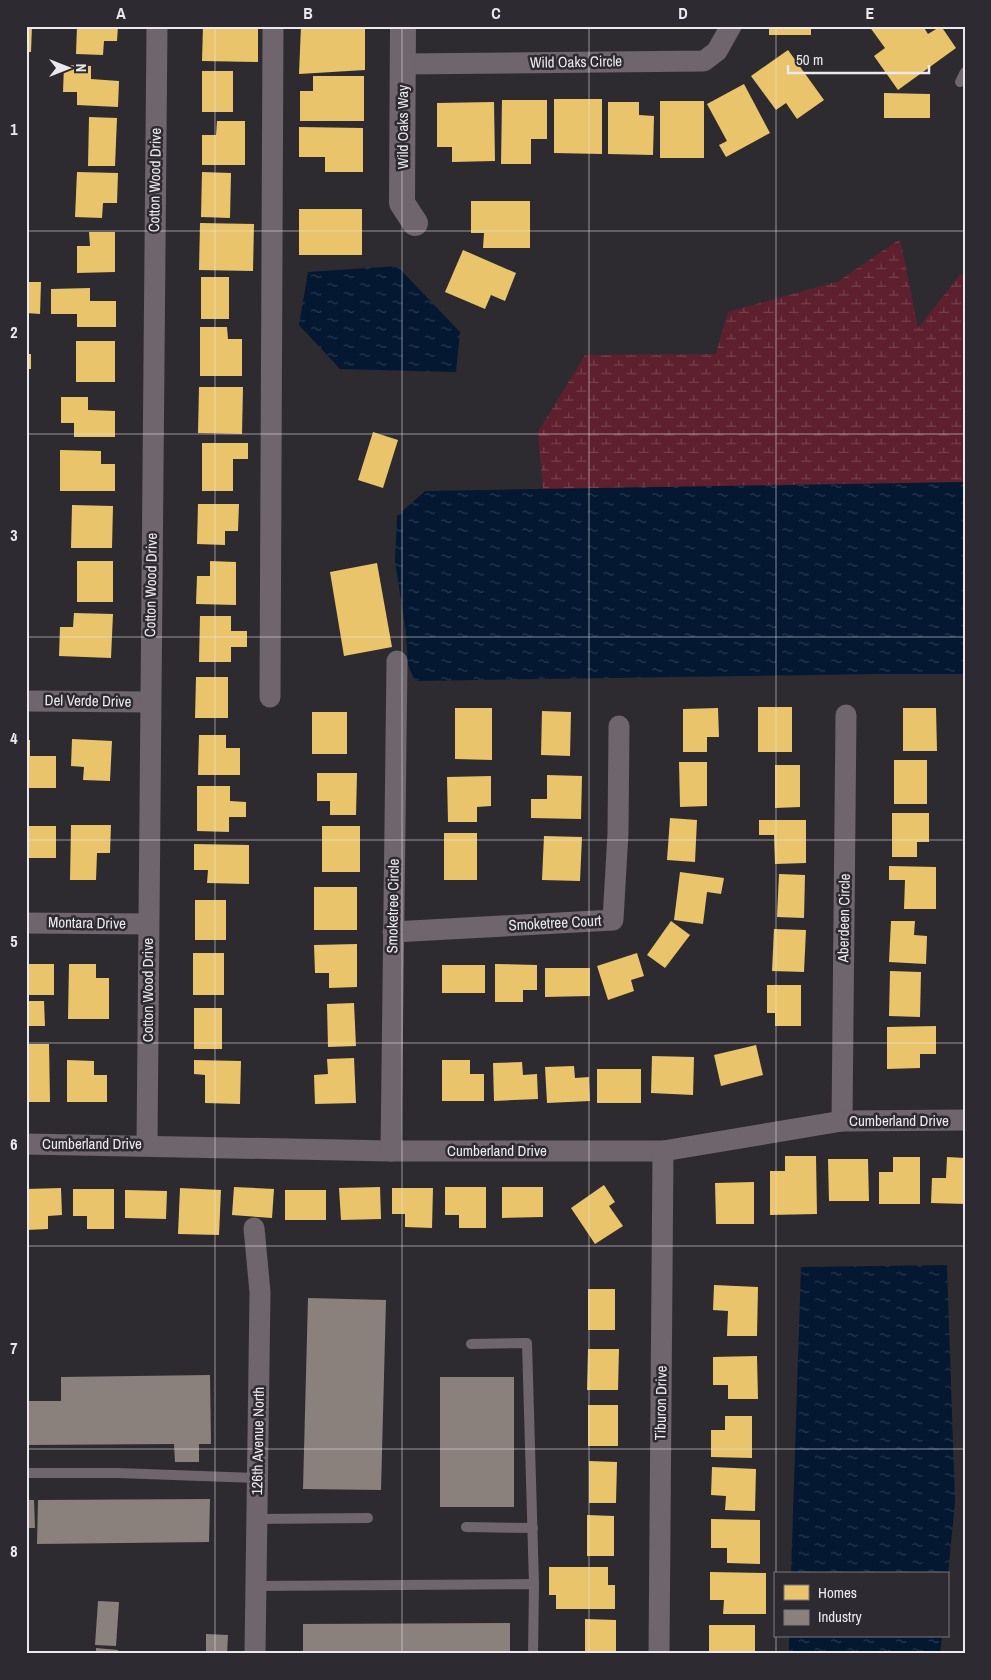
<svg xmlns="http://www.w3.org/2000/svg" width="991" height="1680" font-family="'Archivo Narrow',sans-serif">
	<defs>
		<pattern id="wetland-marsh" width="20" height="14" patternUnits="userSpaceOnUse" patternTransform="scale(1.25)"><rect width="20" height="14" fill="#5e202e"/><path d="M1 5h8M5 5V1M11 12h8M15 12V8" fill="none" stroke="#75404d"/></pattern>
		<pattern id="water-ripples" width="26" height="14" patternUnits="userSpaceOnUse" patternTransform="scale(1.25)"><rect width="26" height="14" fill="#041832"/><path d="M2 4q2-2 4 0t4 0M15 11q2-2 4 0t4 0" fill="none" stroke="#293a50"/></pattern>
	</defs>
	<rect width="100%" height="100%" fill="#2e2b30"/>
	<path fill="url(#wetland-marsh)" d="M900 239 918 328 960 275 965 273V482L543 489 538 432 585 355 716 354 728 312 839 281Z"/>
	<g fill="url(#water-ripples)">
		<path d="M397 266 460 332 456 372 340 369 299 325 308 272Z"/>
		<path d="M965 482V674H877L415 681 408 665 406 632 395 562 397 516 425 491Z"/>
		<path d="M947 1265 955 1503 947 1584V1574H791L801 1267Z"/>
		<path d="M789 1636H942L940 1654H789Z"/>
	</g>
	<g fill="#e9c46a">
		<path d="M26 26H32L31 52H26Z"/>
		<path d="M77 26H118L117 41H104L103 55 76 54Z"/>
		<path d="M203 26H258V62L202 61Z"/>
		<path d="M301 26H365V70L299 74Z"/>
		<rect x="769" y="26" width="42" height="9"/>
		<path d="M869 26H923L928 34 941 26 956 48 898 90 874 56 885 48Z"/>
		<path d="M788 50 824 100 797 119 786 103 776 110 751 76Z"/>
		<path d="M64 65 91 66V79L119 81 118 107 77 105V92H63Z"/>
		<rect x="202" y="71" width="31" height="41"/>
		<path d="M313 76H364V121H300V91H313Z"/>
		<path d="M744 84 770 133 726 157 719 145 727 141 707 104Z"/>
		<path d="M884 93 930 94V118H884Z"/>
		<path d="M554 99H602V154L554 153Z"/>
		<path d="M502 100H547V139H531V164H501Z"/>
		<rect x="660" y="101" width="44" height="57"/>
		<path d="M494 102 495 161 452 162V147H437V103Z"/>
		<path d="M608 102H639V115L654 116 653 155 608 154Z"/>
		<path d="M89 117 117 118 115 166H88Z"/>
		<path d="M217 121H245V165H202V135H216Z"/>
		<path d="M299 127 363 128V172H325V157H299Z"/>
		<rect x="26" y="135" width="3" height="14"/>
		<path d="M77 172 118 173 117 203H103L102 218 75 217Z"/>
		<path d="M202 172 231 173 230 218 201 217Z"/>
		<path d="M471 201H530V248H483L484 233H471Z"/>
		<rect x="299" y="209" width="63" height="46"/>
		<path d="M200 223 254 224 253 271 199 270Z"/>
		<path d="M89 232H115V272L77 273V246H90Z"/>
		<path d="M463 250 516 273 505 301 491 295 485 309 445 292Z"/>
		<rect x="201" y="277" width="28" height="42"/>
		<path d="M26 282H41L40 314 26 313Z"/>
		<path d="M90 288V301H116V327H77V314H51V289Z"/>
		<path d="M200 327H227L228 339H242V376H200Z"/>
		<rect x="76" y="341" width="39" height="41"/>
		<rect x="26" y="354" width="5" height="15"/>
		<path d="M199 387H243L242 434 198 433Z"/>
		<path d="M61 397H88V410L115 411V437H74V423H61Z"/>
		<path d="M373 432 398 440 383 488 358 480Z"/>
		<path d="M202 443H248V459H233V491H202Z"/>
		<path d="M60 450 101 451V464H115V491H60Z"/>
		<rect x="26" y="451" width="2" height="27"/>
		<path d="M198 504H239L238 531H225V545L197 544Z"/>
		<path d="M72 505 113 506 112 548H71Z"/>
		<rect x="77" y="561" width="36" height="41"/>
		<path d="M210 561 236 562V605L196 604 197 576H210Z"/>
		<path d="M377 563 392 647 344 656 330 572Z"/>
		<path d="M74 613 113 614 111 658 59 656 60 627H73Z"/>
		<path d="M200 616H231V631H247V647H231V662H199Z"/>
		<path d="M26 618H29L28 647H26Z"/>
		<path d="M196 677H228V718H195Z"/>
		<rect x="758" y="707" width="34" height="45"/>
		<path d="M455 708H492V760L455 759Z"/>
		<path d="M718 708 719 737H707V752H683V709Z"/>
		<path d="M903 708H936L937 751H903Z"/>
		<path d="M542 711 571 712 570 756 541 755Z"/>
		<rect x="312" y="712" width="35" height="42"/>
		<path d="M199 735H226V748H240V775H198Z"/>
		<path d="M72 739 112 741 110 781 83 780 84 767 71 766Z"/>
		<path d="M26 740H30V756H56V788H26Z"/>
		<rect x="894" y="760" width="33" height="44"/>
		<path d="M679 762H707V806L680 807Z"/>
		<path d="M775 765H800V807L775 808Z"/>
		<path d="M317 773H357L356 815H330V801H317Z"/>
		<path d="M547 775 582 776 581 819 531 818V799H547Z"/>
		<path d="M491 776V806L477 807V822H448L447 777Z"/>
		<path d="M197 786H230V801L246 802V817H229V832L197 831Z"/>
		<path d="M892 813H929V842H917V857H892Z"/>
		<path d="M670 818 697 820 695 862 667 860Z"/>
		<path d="M759 820H806V863L775 864 774 835H759Z"/>
		<path d="M71 825H111L110 853H97L96 880H70Z"/>
		<path d="M26 826H56V858H28V874H26Z"/>
		<rect x="322" y="826" width="38" height="46"/>
		<rect x="444" y="833" width="33" height="47"/>
		<path d="M544 836 582 837 580 881 542 880Z"/>
		<path d="M194 844 249 845V884L207 883 208 870H194Z"/>
		<path d="M889 866 936 867V909H904L905 880H889Z"/>
		<path d="M680 872 724 878 721 894 707 892 703 924 674 920Z"/>
		<path d="M779 874 805 875 804 918 777 917Z"/>
		<rect x="314" y="887" width="43" height="43"/>
		<rect x="195" y="900" width="31" height="40"/>
		<path d="M671 921 690 935 665 968 647 955Z"/>
		<path d="M891 921H915L914 935 927 936 926 964 889 962Z"/>
		<path d="M774 929 806 930 804 972 772 971Z"/>
		<path d="M357 944V987L329 988V973H315L314 945Z"/>
		<rect x="193" y="953" width="31" height="42"/>
		<path d="M637 953 644 976 631 980 634 991 608 1000 597 966Z"/>
		<rect x="26" y="964" width="28" height="31"/>
		<path d="M69 964H96V978H109V1019H68Z"/>
		<path d="M495 964 537 965V990H523V1002H495Z"/>
		<rect x="442" y="965" width="43" height="28"/>
		<path d="M545 968H590V996L545 997Z"/>
		<path d="M890 971 921 972 920 1017 889 1016Z"/>
		<path d="M767 985H801V1026H775V1013H767Z"/>
		<path d="M26 1001H44L45 1026H26Z"/>
		<path d="M354 1003 356 1046 328 1047 327 1004Z"/>
		<rect x="194" y="1008" width="28" height="41"/>
		<path d="M936 1026V1054H920V1068L887 1069V1027Z"/>
		<path d="M26 1044H49L50 1102H26Z"/>
		<path d="M756 1045 763 1075 721 1086 714 1055Z"/>
		<path d="M652 1056 694 1057 693 1095 651 1093Z"/>
		<path d="M354 1058 356 1103 315 1104 314 1075 328 1074 327 1059Z"/>
		<path d="M67 1060 94 1061V1075H107V1102H67Z"/>
		<path d="M194 1060 241 1061 240 1104 205 1103V1075L194 1074Z"/>
		<path d="M442 1060H470V1074H484V1101H442Z"/>
		<path d="M522 1062 523 1075 537 1074 538 1099 494 1101 493 1063Z"/>
		<path d="M574 1066 575 1078 589 1077 590 1101 547 1103 545 1067Z"/>
		<rect x="597" y="1069" width="44" height="34"/>
		<path d="M785 1156H816L817 1214 770 1215V1171H785Z"/>
		<path d="M893 1157H920V1204H879V1172H893Z"/>
		<path d="M947 1157 965 1158V1204L931 1203 932 1178H946Z"/>
		<path d="M828 1159H868L869 1201H829Z"/>
		<path d="M754 1182V1224H716L715 1183Z"/>
		<path d="M604 1185 615 1202 609 1206 623 1226 595 1244 571 1208Z"/>
		<path d="M234 1187 274 1189 272 1218 232 1215Z"/>
		<path d="M380 1187 381 1219 341 1220 339 1188Z"/>
		<path d="M445 1187H486V1228H459V1215H445Z"/>
		<path d="M502 1187H543V1217L502 1218Z"/>
		<path d="M61 1188 62 1215 48 1216V1229L26 1230V1189Z"/>
		<path d="M180 1188 221 1190 219 1235 178 1234Z"/>
		<path d="M392 1188H433L432 1228 405 1227V1214H392Z"/>
		<path d="M73 1189H114V1229H87V1216H73Z"/>
		<path d="M125 1190 167 1191 166 1219 125 1218Z"/>
		<rect x="285" y="1190" width="41" height="30"/>
		<path d="M714 1285 758 1287 757 1336H727L728 1311 713 1310Z"/>
		<rect x="588" y="1289" width="27" height="41"/>
		<path d="M588 1349H619L618 1390H587Z"/>
		<path d="M757 1356 758 1399H728V1385H713V1357Z"/>
		<rect x="588" y="1405" width="30" height="41"/>
		<path d="M725 1416H752V1458L711 1457V1430H725Z"/>
		<path d="M589 1461 617 1462 616 1503H589Z"/>
		<path d="M712 1467 756 1469 755 1511 725 1510 726 1496 711 1495Z"/>
		<path d="M587 1515 614 1516V1556H587Z"/>
		<path d="M711 1519 760 1520V1564L727 1563V1548H711Z"/>
		<path d="M549 1567H608V1585H615V1609H556V1595H549Z"/>
		<path d="M710 1572 766 1573V1614H723L724 1600H710Z"/>
		<path d="M585 1619 616 1620V1654H585Z"/>
		<path d="M709 1625H755V1654L709 1652Z"/>
	</g>
	<g fill="#8a817c">
		<path d="M308 1298 386 1300 381 1490 303 1489Z"/>
		<path d="M210 1375 211 1444H199V1462H175L174 1444 26 1445V1401H61V1377Z"/>
		<rect x="440" y="1377" width="74" height="130"/>
		<path d="M210 1499 209 1542 37 1544 38 1500Z"/>
		<path d="M26 1500H34L35 1528H26Z"/>
		<path d="M98 1601 119 1602 116 1646 95 1645Z"/>
		<path d="M510 1623V1654H303V1624Z"/>
		<path d="M206 1634 228 1635 227 1654H206Z"/>
		<path d="M96 1648 118 1650V1654H96Z"/>
	</g>
	<g fill="none" stroke-linecap="round" stroke-linejoin="round">
		<g stroke="#6f656c" stroke-width="10">
			<path d="M960 82 965 72"/>
			<path d="M471 1344 527 1343 534 1584"/>
			<path d="M26 1473H118L257 1478"/>
			<path d="M256 1519 368 1518"/>
			<path d="M466 1527 533 1528"/>
			<path d="M255 1586 534 1584 533 1654"/>
		</g>
		<g stroke="#6f656c" stroke-width="21">
			<path d="M403 64 704 61 717 51 731 26"/>
			<path d="M270 697 273 26"/>
			<path d="M26 701 150 702"/>
			<path d="M26 923 148 924"/>
			<path d="M393 932 613 920 618 833 619 726"/>
			<path d="M842 1121 846 715"/>
			<path d="M26 1144 391 1151H663L842 1121 965 1120"/>
			<path d="M147 1144 157 26"/>
			<path d="M391 1151 397 661"/>
			<path d="M254 1228 260 1292 255 1654"/>
			<path d="M659 1654 663 1151"/>
		</g>
		<path stroke="#6f656c" stroke-width="26" d="M403 26 402 203 415 223"/>
	</g>
	<path fill="none" stroke="#ece9ee" stroke-width="1" stroke-opacity="0.55" d="M215 26V1654M402 26V1654M589 26V1654M776 26V1574M26 231H965M26 434H965M26 637H965M26 840H965M26 1043H965M26 1246H965M26 1449H965M776 1636V1654"/>
	<g text-anchor="middle" stroke-width="5" stroke-linejoin="round" paint-order="stroke">
		<g font-size="15" fill="#ece9ee" stroke="#2e2a31">
			<text transform="translate(576 62) rotate(-1)" y="5">Wild Oaks Circle</text>
			<text transform="translate(403 127) rotate(-90)" y="5">Wild Oaks Way</text>
			<text transform="translate(155 180) rotate(-89)" y="5">Cotton Wood Drive</text>
			<text transform="translate(151 585) rotate(-89)" y="5">Cotton Wood Drive</text>
			<text transform="translate(88 701) rotate(1)" y="5">Del Verde Drive</text>
			<text transform="translate(393 906) rotate(-89)" y="5">Smoketree Circle</text>
			<text transform="translate(844 918) rotate(-89)" y="5">Aberdeen Circle</text>
			<text transform="translate(87 923) rotate(1)" y="5">Montara Drive</text>
			<text transform="translate(555 923) rotate(-3)" y="5">Smoketree Court</text>
			<text transform="translate(148 990) rotate(-90)" y="5">Cotton Wood Drive</text>
			<text x="899" y="1126">Cumberland Drive</text>
			<text x="92" y="1149">Cumberland Drive</text>
			<text x="497" y="1156">Cumberland Drive</text>
			<text transform="translate(661 1403) rotate(-89)" y="5">Tiburon Drive</text>
			<text transform="translate(258 1441) rotate(-89)" y="5">126th Avenue North</text>
		</g>
	</g>
	<rect width="991" height="1680" fill="none" stroke="#2e2a31" stroke-width="55"/>
	<rect x="774" y="1572" width="175" height="65" fill="#2e2a31" stroke="#7a767d"/>
	<rect x="784" y="1585" width="25" height="15" fill="#e9c46a" stroke="#7a767d"/>
	<text x="818" y="1598" font-size="15" fill="#ece9ee">Homes</text>
	<rect x="784" y="1610" width="25" height="15" fill="#8a817c" stroke="#7a767d"/>
	<text x="818" y="1622" font-size="15" fill="#ece9ee">Industry</text>
	<g transform="translate(68 68) rotate(90)" stroke="#2e2a31" stroke-width="4" paint-order="stroke">
	<path d="M0-4L9 19L0 12L-9 19Z" fill="#ece9ee"/>
	<text y="-8" font-size="14" font-weight="bold" text-anchor="middle" fill="#ece9ee">N</text>
	</g>
	<path d="M788 65v8h141v-8" fill="none" stroke="#ece9ee" stroke-width="2.5"/>
	<text x="796" y="65" font-size="15" fill="#ece9ee" stroke="#2e2a31" stroke-width="4" paint-order="stroke">50 m</text>
	<rect x="28" y="28" width="936" height="1624" fill="none" stroke="#ece9ee" stroke-width="2"/>
	<g font-size="16" text-anchor="middle" font-weight="bold" fill="#ece9ee">
		<text x="121" y="19">A</text>
		<text x="308" y="19">B</text>
		<text x="496" y="19">C</text>
		<text x="683" y="19">D</text>
		<text x="870" y="19">E</text>
		<text x="14" y="135">1</text>
		<text x="14" y="338">2</text>
		<text x="14" y="541">3</text>
		<text x="14" y="744">4</text>
		<text x="14" y="947">5</text>
		<text x="14" y="1150">6</text>
		<text x="14" y="1354">7</text>
		<text x="14" y="1557">8</text>
	</g>
</svg>
